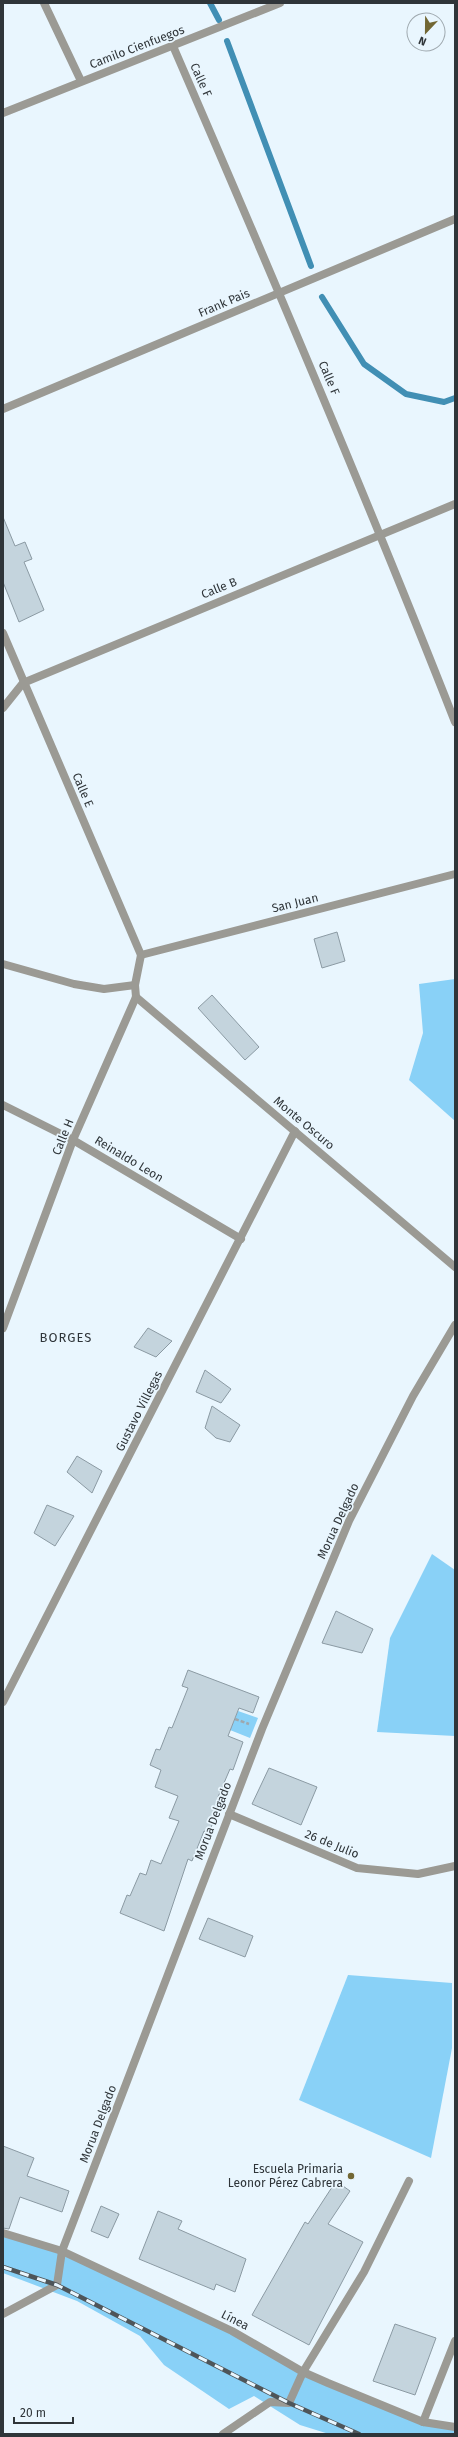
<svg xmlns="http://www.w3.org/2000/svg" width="458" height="2437" viewBox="0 0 458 2437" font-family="'Fira Sans',sans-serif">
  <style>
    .green { fill: #89d1f7 }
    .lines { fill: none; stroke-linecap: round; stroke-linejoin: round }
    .stream { stroke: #418fb4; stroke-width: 6 }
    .building { fill: #c4d4dd; stroke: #8b9aa3 }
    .path { stroke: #9ea8ae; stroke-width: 2.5; stroke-dasharray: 4 2; stroke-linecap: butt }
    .service { stroke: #9b9a94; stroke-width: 8 }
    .minor { stroke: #9b9a94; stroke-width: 8 }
    .tertiary { stroke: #9b9a94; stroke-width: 8 }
    .rail-casing { stroke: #4e5559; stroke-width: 4.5 }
    .rail { stroke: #e9f6fe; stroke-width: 3; stroke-dasharray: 9; stroke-linecap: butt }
    .poi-dot { fill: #726734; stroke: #e9f6fe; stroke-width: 1.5 }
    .labels { text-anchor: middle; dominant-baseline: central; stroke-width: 3.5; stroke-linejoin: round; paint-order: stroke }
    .street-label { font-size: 12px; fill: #2f3539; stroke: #e9f6fe }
    .poi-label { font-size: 12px; fill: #2f3539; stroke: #e9f6fe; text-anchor: end }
    .neighbourhood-label { font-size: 13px; letter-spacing: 1px; fill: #2f3539; stroke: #e9f6fe }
  </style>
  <rect width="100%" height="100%" fill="#e9f6fe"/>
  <g class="green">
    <path d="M455,979V1121L409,1080L423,1033L419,984Z"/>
    <path d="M432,1554L455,1570V1736L377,1732L390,1638Z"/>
    <path d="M238,1711L258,1718L250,1738L230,1730Z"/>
    <path d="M348,1975L452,1983V2048L431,2158L299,2100Z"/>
    <path d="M3,2233L62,2251L232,2331L303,2372L423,2422L455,2427V2434H329L300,2425L254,2396L229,2409L164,2365L140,2336L77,2301L3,2273Z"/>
  </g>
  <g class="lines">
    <g class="stream">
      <path d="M210,3L219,20"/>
      <path d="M227,41L311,266"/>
      <path d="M322,297L364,364L406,394L444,402L455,398"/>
    </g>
  </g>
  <g class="building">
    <path d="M3,517L15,546L25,542L32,559L24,562L44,610L19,622L3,582Z"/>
    <path d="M337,932L345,961L322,968L314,939Z"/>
    <path d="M212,995L259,1047L245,1060L198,1008Z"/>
    <path d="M148,1328L172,1341L156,1357L134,1347Z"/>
    <path d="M205,1370L231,1389L221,1403L196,1392Z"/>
    <path d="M212,1406L240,1425L230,1442L216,1438L205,1428Z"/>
    <path d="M77,1456L102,1471L92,1493L67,1472Z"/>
    <path d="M47,1505L74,1516L55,1546L34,1533Z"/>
    <path d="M336,1611L373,1629L362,1653L322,1643Z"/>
    <path d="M188,1670L259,1697L253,1713L239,1708L228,1736L243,1742L233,1770L230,1769L218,1797L222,1798L209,1833L204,1831L192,1861L188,1859L164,1931L120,1913L127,1895L130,1896L140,1873L146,1875L151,1860L161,1864L179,1821L169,1818L178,1796L155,1787L161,1770L150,1765L156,1749L160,1750L169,1727L172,1728L188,1688L182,1686Z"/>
    <path d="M269,1768L317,1787L301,1825L252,1804Z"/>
    <path d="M208,1918L253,1936L245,1957L199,1939Z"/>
    <path d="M3,2146L34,2158L27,2176L69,2191L62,2212L20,2197L9,2229L3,2228Z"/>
    <path d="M336,2181L350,2191L328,2224L363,2242L309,2345L252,2315L305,2222L308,2224Z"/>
    <path d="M101,2206L119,2214L108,2238L91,2231Z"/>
    <path d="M158,2211L182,2221L178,2229L246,2259L235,2292L216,2284L214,2290L139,2259Z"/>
    <path d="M395,2324L436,2338L415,2395L373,2381Z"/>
  </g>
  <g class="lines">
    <path class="path" d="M235,1719L249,1724"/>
    <g class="service">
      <path d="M44,3L81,81"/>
      <path d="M303,2372L364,2272L409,2181"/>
    </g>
    <g class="minor">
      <path d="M173,46C270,270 366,495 455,722"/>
      <path d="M3,409L455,219"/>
      <path d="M3,633L141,955"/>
      <path d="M3,708L23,683L455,504"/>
      <path d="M141,955L455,874"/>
      <path d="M3,964L74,984L104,989L135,985"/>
      <path d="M136,997L455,1267"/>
      <path d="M3,1105L73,1140L241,1239"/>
      <path d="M3,1328L73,1140L136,997L135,985L141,955"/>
      <path d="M3,1702L295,1131"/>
      <path d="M229,1814L357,1868L418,1874L455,1866"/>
      <path d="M3,2233L62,2251L232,2331L303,2372L328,2383L423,2422L455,2427"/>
      <path d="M3,2314L57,2285L62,2251L262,1729L349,1521L413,1396L455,1325"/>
      <path d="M423,2422L455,2341"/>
      <path d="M223,2434L270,2402L289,2403L303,2372"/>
    </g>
    <path class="tertiary" d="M3,113L280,3"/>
    <defs>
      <path id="rail" d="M3,2267L57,2285L289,2403L359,2434"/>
    </defs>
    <use href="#rail" class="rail-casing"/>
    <use href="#rail" class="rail"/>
  </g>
  <circle class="poi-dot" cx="351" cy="2176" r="4"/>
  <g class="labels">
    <g class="street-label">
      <text transform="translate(137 47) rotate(-21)">Camilo Cienfuegos</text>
      <text transform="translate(201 80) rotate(66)">Calle F</text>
      <text transform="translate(224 303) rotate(-23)">Frank Pais</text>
      <text transform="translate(329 378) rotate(67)">Calle F</text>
      <text transform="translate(219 588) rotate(-22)">Calle B</text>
      <text transform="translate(83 790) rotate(67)">Calle E</text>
      <text transform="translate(295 903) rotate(-14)">San Juan</text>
      <text transform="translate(304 1123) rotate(40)">Monte Oscuro</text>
      <text transform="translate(63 1137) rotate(-68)">Calle H</text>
      <text transform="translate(129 1159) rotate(31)">Reinaldo Leon</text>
      <text transform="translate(139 1411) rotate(-63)">Gustavo Villegas</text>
      <text transform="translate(338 1521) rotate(-65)">Morua Delgado</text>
      <text transform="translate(213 1821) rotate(-69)">Morua Delgado</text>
      <text transform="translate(332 1844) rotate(22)">26 de Julio</text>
      <text transform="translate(98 2124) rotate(-69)">Morua Delgado</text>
      <text transform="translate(235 2320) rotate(27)">Línea</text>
    </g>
    <g class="poi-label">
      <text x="343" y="2169">Escuela Primaria<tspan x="343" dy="14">Leonor Pérez Cabrera</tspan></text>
    </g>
    <g class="neighbourhood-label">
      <text x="66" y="1337">BORGES</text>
    </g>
  </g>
  <rect width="458" height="2437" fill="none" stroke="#2f3539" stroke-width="8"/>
  <g transform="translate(426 32) rotate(202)"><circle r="19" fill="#e9f6fe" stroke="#9fa9af"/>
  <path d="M0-3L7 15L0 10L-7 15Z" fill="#726734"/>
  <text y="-6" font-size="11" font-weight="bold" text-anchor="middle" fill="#2f3539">N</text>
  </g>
  <path d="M14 2417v6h59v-6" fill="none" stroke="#2f3539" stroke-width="2"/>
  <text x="20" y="2417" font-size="12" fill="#2f3539" stroke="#e9f6fe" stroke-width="3" paint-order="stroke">20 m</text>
</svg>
